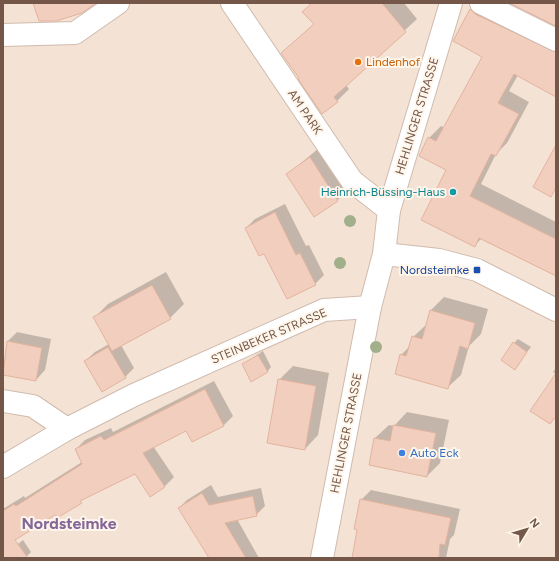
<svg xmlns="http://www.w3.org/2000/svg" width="559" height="561" viewBox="0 0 559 561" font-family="Figtree,sans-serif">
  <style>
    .residential { fill: #f4e3d4 }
    .shadow { fill: #0003 }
    .building { fill: #f1cebd; stroke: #e4b39e }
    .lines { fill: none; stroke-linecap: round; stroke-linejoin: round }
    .minor-casing { stroke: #d0bbae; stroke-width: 24 }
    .minor { stroke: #fff; stroke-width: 22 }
    .tree { fill: #a1b08b }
    .food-dot { fill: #e8710a; stroke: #fff6eb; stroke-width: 1.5 }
    .culture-dot { fill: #0f9aa8; stroke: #fff6eb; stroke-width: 1.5 }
    .transit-dot { fill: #1a4fb4; stroke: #fff6eb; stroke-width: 1.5 }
    .shop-dot { fill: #3f7fe0; stroke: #fff6eb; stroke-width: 1.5 }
    .labels { text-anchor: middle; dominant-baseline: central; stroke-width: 4; stroke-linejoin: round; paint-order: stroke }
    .food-label { font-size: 12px; fill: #c56008; stroke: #fff6eb; text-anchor: start }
    .street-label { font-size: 12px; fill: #75574a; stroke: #fff6eb }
    .culture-label { font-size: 12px; fill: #0d838f; stroke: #fff6eb; text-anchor: end }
    .transit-label { font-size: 12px; fill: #164399; stroke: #fff6eb; text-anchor: end }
    .shop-label { font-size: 12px; fill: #366cbe; stroke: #fff6eb; text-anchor: start }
    .district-label { font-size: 16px; font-weight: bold; fill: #846698; stroke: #fff6eb }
  </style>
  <rect width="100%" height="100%" fill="#fcf2e5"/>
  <rect class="residential" x="3" y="3" width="553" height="555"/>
  <g class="shadow">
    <path d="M313,3H404L417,19L346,85L349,89L337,101L301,78L282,53L314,24Z"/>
    <path d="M478,3L556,37V95L518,75L509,91L529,102L507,143L496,154L481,184L556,222V276L481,239L474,246L447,169L429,138L441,126L445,128L483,56L454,41L471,10Z"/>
    <path d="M319,148L346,191L337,201L288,174Z"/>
    <path d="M285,204L306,246L309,245L324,275L315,284L265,253L246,228L255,219Z"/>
    <path d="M166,272L184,304L170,318L121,345L134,368L125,377L85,361L95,352L109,344L95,317L108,304Z"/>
    <path d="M444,297L488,309L481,334L469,346L461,375L447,388L401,355L410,346L413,337L427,324L431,310Z"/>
    <path d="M17,332L51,339L45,370L36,380L3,374L7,342Z"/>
    <path d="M518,339L531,347L515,368L514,343Z"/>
    <path d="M263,351L271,367L267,372L243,364Z"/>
    <path d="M293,366L329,373L318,435L305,449L279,380Z"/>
    <path d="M556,368V374L553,372Z"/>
    <path d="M214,381L233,416L224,425L193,441L187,430L153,446L174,477L165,486L150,495L135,472L86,497L57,517L55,514L3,544V509L24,496L25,498L82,462L76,449L85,440L111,428L113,432Z"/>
    <path d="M407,412L449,420L440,463L427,476L375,438L389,425L394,426Z"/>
    <path d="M211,485L218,497L261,488L265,506L256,515L237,519L259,558H210L179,508L187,500Z"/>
    <path d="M371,490L460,509L454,535L450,539L446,558H353L358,529L361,500Z"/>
    <path d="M23,540L31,552L27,556L4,558L8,552Z"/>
  </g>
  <g class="building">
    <path d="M33,3H96L82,13L56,21H39Z"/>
    <path d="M312,3H382L406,32L334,97L338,102L322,114L298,79L299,78L281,53L314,24L302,12Z"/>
    <path d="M509,3H556V26Z"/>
    <path d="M470,9L475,14L556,52V97L514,74L498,103L519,114L496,156L491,154L470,196L556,239V276L479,238L475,247L421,220L446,170L419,156L428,137L436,141L482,57L453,41Z"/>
    <path d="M556,145V187L551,197L533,187Z"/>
    <path d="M310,157L338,201L314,217L286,174Z"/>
    <path d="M275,212L296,255L300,253L316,285L287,299L264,254L259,256L245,228Z"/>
    <path d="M152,285L171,319L112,351L93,317Z"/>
    <path d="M430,310L475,323L468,349L460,346L448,389L395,374L400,354L406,356L412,336L422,339Z"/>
    <path d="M7,341L42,348L36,381L3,375Z"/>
    <path d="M513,342L527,352L515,370L501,360Z"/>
    <path d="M108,347L126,378L102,392L84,361Z"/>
    <path d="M258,355L268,372L251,382L242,364Z"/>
    <path d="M556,373V416L550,424L530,411Z"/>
    <path d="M278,379L316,386L305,450L267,443Z"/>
    <path d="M205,389L224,426L192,442L186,431L143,453L165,487L150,497L135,474L80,501L82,503L57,518L55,515L15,540L28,558H3V511L14,504L16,506L82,464L75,449L101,436L104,440Z"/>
    <path d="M393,425L436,433L427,477L369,465L374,438L390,441Z"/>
    <path d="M202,493L209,505L253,496L257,516L225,523L246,558H209L178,508Z"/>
    <path d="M360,499L451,518L445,545L440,544L439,558H352L357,530L354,529Z"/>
  </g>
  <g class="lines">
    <defs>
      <g id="minor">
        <path d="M232,3L352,181L389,210"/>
        <path d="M481,3L556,40"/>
        <path d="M3,35L75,33L118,3"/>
        <path d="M384,254L389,210L451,3"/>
        <path d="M3,401L33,406L67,429"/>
        <path d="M3,467L67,429L134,395L324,310L370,307"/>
        <path d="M322,558L370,307L384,254L439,260L477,270L556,310"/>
      </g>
    </defs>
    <use href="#minor" class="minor-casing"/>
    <use href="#minor" class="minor"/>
  </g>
  <g class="tree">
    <circle cx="350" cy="221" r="6"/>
    <circle cx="340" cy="263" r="6"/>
    <circle cx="376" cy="347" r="6"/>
  </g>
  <circle class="food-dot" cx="358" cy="62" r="4"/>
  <circle class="culture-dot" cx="453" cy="192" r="4"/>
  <rect class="transit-dot" x="473" y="266" width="8" height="8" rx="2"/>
  <circle class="shop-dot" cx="402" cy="453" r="4"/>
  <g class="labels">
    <g class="food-label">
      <text x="366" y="62">Lindenhof</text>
    </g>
    <g class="street-label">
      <text transform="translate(305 112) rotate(56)">AM PARK</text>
      <text transform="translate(417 116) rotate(-73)">HEHLINGER STRASSE</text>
      <text transform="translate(269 336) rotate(-23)">STEINBEKER STRASSE</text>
      <text transform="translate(346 433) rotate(-79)">HEHLINGER STRASSE</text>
    </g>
    <g class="culture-label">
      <text x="445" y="192">Heinrich-Büssing-Haus</text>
    </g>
    <g class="transit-label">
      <text x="469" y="270">Nordsteimke</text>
    </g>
    <g class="shop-label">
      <text x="410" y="453">Auto Eck</text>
    </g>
    <g class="district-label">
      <text x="69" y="523">Nordsteimke</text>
    </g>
  </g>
  <rect width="559" height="561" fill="none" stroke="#75574a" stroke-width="8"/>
  <g transform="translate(527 529) rotate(52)" stroke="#fff6eb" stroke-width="3" paint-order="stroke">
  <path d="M0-3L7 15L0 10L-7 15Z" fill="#75574a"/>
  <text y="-6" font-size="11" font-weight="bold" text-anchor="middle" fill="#75574a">N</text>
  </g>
</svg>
